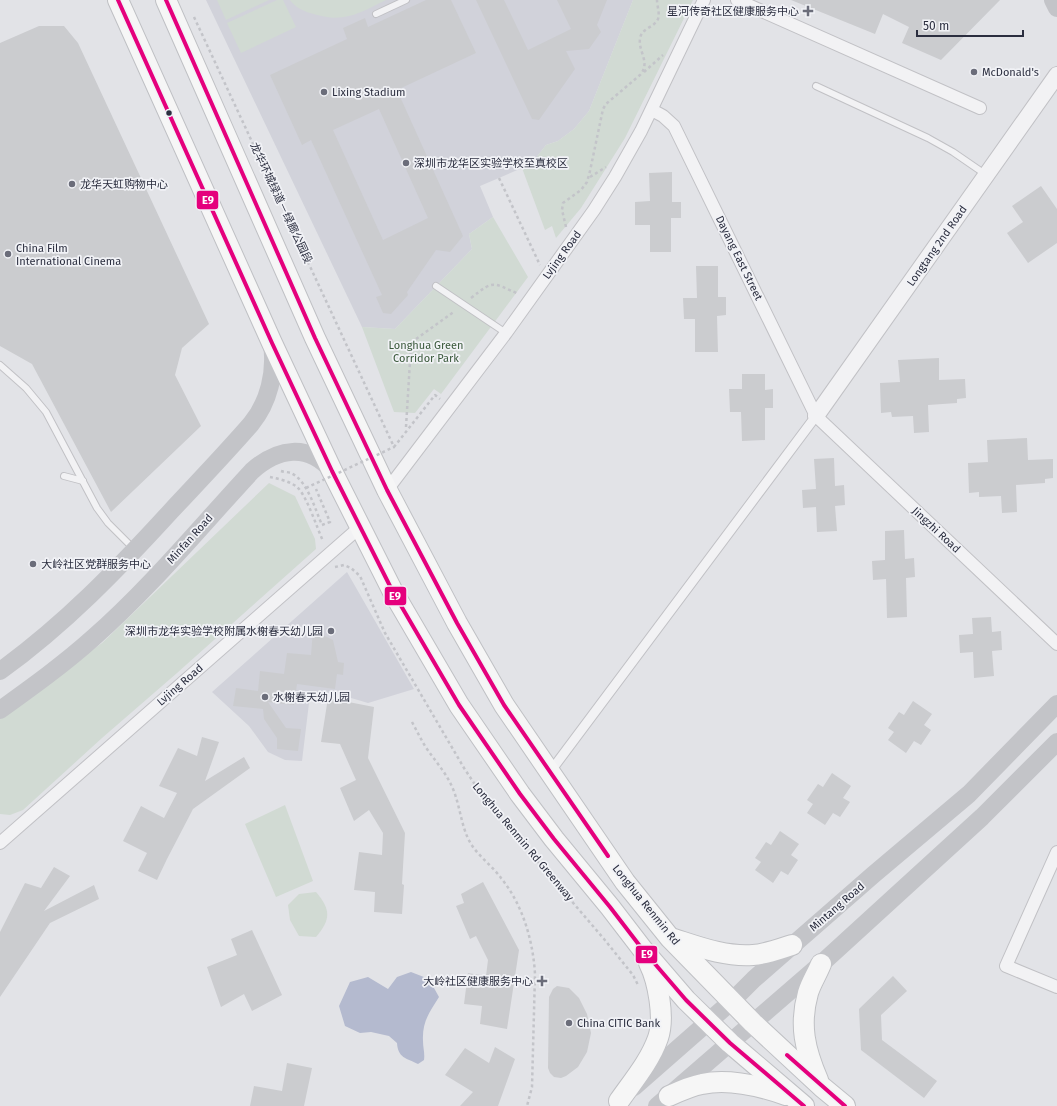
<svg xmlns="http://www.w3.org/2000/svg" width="1057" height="1106" viewBox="0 0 1057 1106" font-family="'Fira Sans','Noto Sans SC',sans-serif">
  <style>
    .built { fill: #d1d2da }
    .green { fill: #d1dad3 }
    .water { fill: #b4bacf }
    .building { fill: #cbcccf; fill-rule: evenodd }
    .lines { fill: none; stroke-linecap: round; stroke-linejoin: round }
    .service-casing { stroke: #c1c1c5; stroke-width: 8 }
    .pedestrian-casing { stroke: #c1c1c5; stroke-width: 11 }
    .minor-casing { stroke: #c1c1c5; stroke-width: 14 }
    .tertiary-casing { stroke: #c1c1c5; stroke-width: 18 }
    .primary-casing { stroke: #bfc0c4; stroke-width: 22 }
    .path { stroke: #c3c4c9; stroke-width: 2.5; stroke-dasharray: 3 3; stroke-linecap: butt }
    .service { stroke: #f2f2f4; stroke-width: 6 }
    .pedestrian { stroke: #f2f2f4; stroke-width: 9 }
    .minor { stroke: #f2f2f4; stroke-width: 12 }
    .tertiary { stroke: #f2f2f4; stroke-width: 16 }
    .secondary { stroke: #c3c4c8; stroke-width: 18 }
    .primary { stroke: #f6f6f6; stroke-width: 20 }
    .path-bridge { stroke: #c3c4c9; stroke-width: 2.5; stroke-dasharray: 3 3; stroke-linecap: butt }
    .bus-1-casing { stroke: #f1f2f6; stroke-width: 7 }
    .bus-1 { stroke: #e5007d; stroke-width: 4 }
    .poi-dot { fill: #6b6d7a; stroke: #f1f2f6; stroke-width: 1.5 }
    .bus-dot { fill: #2b2e3f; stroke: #f1f2f6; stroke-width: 1.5 }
    .labels { text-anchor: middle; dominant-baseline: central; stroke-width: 3.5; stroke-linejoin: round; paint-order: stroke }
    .poi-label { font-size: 11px; fill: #2b2e3f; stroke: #f1f2f6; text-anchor: start }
    .street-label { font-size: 11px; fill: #2b2e3f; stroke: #f1f2f6 }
    .park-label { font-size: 11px; fill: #3a593b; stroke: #f1f2f6 }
    .line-badge { stroke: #f1f2f6; stroke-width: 1.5 }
    .badge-label { font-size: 11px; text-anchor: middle; font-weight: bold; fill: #fff }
  </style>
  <rect width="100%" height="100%" fill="#e2e3e7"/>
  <g class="built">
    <path d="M206,0H633L589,111L574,129L558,141L546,145L535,159L522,168L480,186L493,217L469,234L472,249L395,329L362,327Z"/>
    <path d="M347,572L414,689L368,703L341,695L317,692L309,703L302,761L285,760L268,752L249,726L212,692Z"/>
  </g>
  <g class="green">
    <path d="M217,0H269L226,20Z"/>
    <path d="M277,0H283L296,27L241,53L227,23Z"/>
    <path d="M290,0H386C357,14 344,24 310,13C303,11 295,7 290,0Z"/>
    <path d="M633,0H693L625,138L581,208L556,238L552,226L545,230L522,168L535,159L546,145L558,141L574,129L589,111Z"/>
    <path d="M493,217L528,277L441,394L434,389L415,413L394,412L362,327L395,329L472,249L469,234Z"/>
    <path d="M269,483L295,496L315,539L316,549L177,673L102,738L23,810L10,815L0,814V717L102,643Z"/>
    <path d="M285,805L313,881L276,897L245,824Z"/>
    <path d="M316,892C331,910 331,919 316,937L299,936L290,920L288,905L299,894Z"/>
  </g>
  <path class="water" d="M411,972L429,979L439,997C429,1013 422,1022 423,1041C423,1048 425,1053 424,1060L418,1064C406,1058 398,1058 397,1043L389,1036L371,1032L360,1033L345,1026L339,1006L350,982L368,977L388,989L397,977Z"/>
  <g class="building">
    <path d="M426,0H451L476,53L397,90L463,236L450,252L436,250L407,292L408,295L391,314L383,313L376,297L382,295L311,140L302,145L270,75L347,39L343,28L365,18L368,27ZM379,109L428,218L383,240L333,130Z"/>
    <path d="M476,0H504L528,50L571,29L557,0H607L597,25L601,32L589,49L566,51L575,69L539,120L532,119Z"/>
    <path d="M791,0H1000L941,60L902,43L909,27L883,14L875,34Z"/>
    <path d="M39,26H64L78,43L209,324L182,348L175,375L201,426L111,512L32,364L0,346V43Z"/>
    <path d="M672,172V202H681V218H671V252H650V225H635V202L650,201L649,173Z"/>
    <path d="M1041,186L1057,209V243L1028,263L1007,233L1023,222L1012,206Z"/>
    <path d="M696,266H718V297H726V315L717,316L718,352H695V319H684L683,298H697Z"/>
    <path d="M939,358V380L965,379L966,398L957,399V403L928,405L929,432L914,433L913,416L892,417L891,412L881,413L880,383L900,382L898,360Z"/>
    <path d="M742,374H765V390L773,389V408H765V440L742,441L741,412H730L729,389H742Z"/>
    <path d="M1027,438L1028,460L1053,459V478L1045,479V483L1016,485L1017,512L1002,513L1001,496L979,497V492L969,493L968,463L988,462L987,440Z"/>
    <path d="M834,458L835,486L844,485L845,505L835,506L837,531L817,532L816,507L803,508L802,490L816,489L814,459Z"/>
    <path d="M904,530L905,559L914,558L915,577L906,578L907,617L887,618L886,579L873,580L872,561L885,560V531Z"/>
    <path d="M991,617L992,632L1001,631L1002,650L992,651L994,676L974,678L973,652L960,653L959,635L973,634L972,618Z"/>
    <path d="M313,630L333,640L338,662L344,663L343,675L337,674L335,689L297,684L294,705L268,702L286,728L301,729L298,751L277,749V738L264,719L263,709L233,706L236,688L258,691L260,671L284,674L287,653L311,655Z"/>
    <path d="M328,698L374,707L368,758L405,833L402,884L404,885L402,914L374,912L375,892L354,890L359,852L382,855L383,833L369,810L354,821L340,788L356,780L340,744L321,742Z"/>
    <path d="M913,701L932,714L924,725L931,730L921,745L914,741L906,753L888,740L894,732L888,728L899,712L904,715Z"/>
    <path d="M202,737L219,742L205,781L244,757L250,768L193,809L167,859L157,880L138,871L147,853L123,841L141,806L164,818L177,793L159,786L178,748L197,756Z"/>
    <path d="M832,773L851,786L843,798L850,802L840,817L833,813L825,825L807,813L813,804L807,800L818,784L823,787Z"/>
    <path d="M780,831L799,844L791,855L798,860L788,875L781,871L773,883L755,870L761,862L755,858L766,842L771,845Z"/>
    <path d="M54,867L70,876L44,911L94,885L99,899L50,923L0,997V932L25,883L41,888Z"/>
    <path d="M483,882L519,950L507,1029L480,1024L482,1006L464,1004L468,973L486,976L488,960L476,936L470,939L456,906L464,903L461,894Z"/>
    <path d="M252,930L282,995L252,1011L244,994L221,1007L207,967L237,955L231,939Z"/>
    <path d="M893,976L907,991L881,1015L882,1040L937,1081L924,1098L861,1050L859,1009Z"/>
    <path d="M557,986L569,988L579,998L587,1014L591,1033L587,1052L578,1067L566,1076L561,1078L554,1077L550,1073L548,1068L549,997L553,989Z"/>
    <path d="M495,1047L515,1059L498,1106H460L473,1092L445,1075L465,1048L489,1063Z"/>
    <path d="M287,1063L312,1068L304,1106H250L254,1086L282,1091Z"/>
  </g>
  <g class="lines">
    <defs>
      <g id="service">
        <path d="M376,14L406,0"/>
        <path d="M816,86L928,138L953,152L985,174"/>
        <path d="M436,286L506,333"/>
        <path d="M0,365L26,388L46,412L97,508L108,523L134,549"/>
        <path d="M64,476L83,481"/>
      </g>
      <path id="pedestrian" d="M550,772L816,416"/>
      <g id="minor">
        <path d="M737,0L980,108"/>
        <path d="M652,110L663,116L674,126L816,416L1057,644"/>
        <path d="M387,490L506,333L594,210L615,177L641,131L704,0"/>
        <path d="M0,843L360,527"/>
        <path d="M1057,852L1006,966L1057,987"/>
      </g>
      <path id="tertiary" d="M816,416L1057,75"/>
      <g id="primary">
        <path d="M118,0L272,343L332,471L393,592L459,705L520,794L554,839L610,907L643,950L686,1000L730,1043L804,1106"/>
        <path d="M166,0L315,338L387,490L457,623L504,705L625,882L670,938L753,1023L822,1087L845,1106"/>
        <path d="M674,939C699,947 725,957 753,955C766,954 779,949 792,945"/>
        <path d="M818,1080C805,1050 799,1025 808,993C811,983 817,974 821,964"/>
        <path d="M669,1096C680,1091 691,1086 702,1084C729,1078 760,1086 786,1095"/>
        <path d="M619,1101C633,1081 650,1061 658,1038C665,1018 658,981 649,963"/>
      </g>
    </defs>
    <use href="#service" class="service-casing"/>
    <use href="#pedestrian" class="pedestrian-casing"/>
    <use href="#minor" class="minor-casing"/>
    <use href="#tertiary" class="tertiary-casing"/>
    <use href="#primary" class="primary-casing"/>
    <g class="path">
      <path d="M194,17L394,447L435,395L440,399"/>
      <path d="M644,72L663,55"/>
      <path d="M590,177L606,167"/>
      <path d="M499,178L540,265"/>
      <path d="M566,227L562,210L563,203L581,190L587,182L590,171L603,109L606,104L640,75C651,63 638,51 640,39C641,28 654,28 658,19C660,13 657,6 657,0"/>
      <path d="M471,298C495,279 492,283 519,294"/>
      <path d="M406,427L411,345L416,339L455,311"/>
      <path d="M281,471C284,472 288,472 291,473C307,480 315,509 322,525L330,522L316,489"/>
      <path d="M270,477C279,479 289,481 297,487C306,494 317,528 323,541"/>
      <path d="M335,567L344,565L351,568L360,576L385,633L464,768L486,801L604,939L633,975L638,985"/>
      <path d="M412,722C417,731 421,740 427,749C436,762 447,774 453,789C461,808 461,830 473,847C481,858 493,867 501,878C523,905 533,941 535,974L532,1087L527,1106"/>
    </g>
    <use href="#service" class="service"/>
    <use href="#pedestrian" class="pedestrian"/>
    <use href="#minor" class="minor"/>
    <use href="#tertiary" class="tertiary"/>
    <g class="secondary">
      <path d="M1053,0L1057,8"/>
      <path d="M0,671C64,625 118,569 171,511C198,482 225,454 251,424C269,402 276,372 272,344"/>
      <path d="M0,710C32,687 64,664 93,638C151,587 200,527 252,471C278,448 308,443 332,471"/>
      <path d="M634,1087L732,1001L754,979L873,875L969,794L1057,704"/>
      <path d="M657,1106L821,964L982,817L1057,742"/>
    </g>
    <use href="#primary" class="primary"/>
    <path class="path-bridge" d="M306,488L394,447"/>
    <defs>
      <g id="bus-1">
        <path d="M118,0L272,343L332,471L393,592L459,705L520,794L554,839L610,907L643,950L686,1000L730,1043L804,1106"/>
        <path d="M166,0L315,338L387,490L457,623L504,705L608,856"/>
        <path d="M787,1055L845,1106"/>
      </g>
    </defs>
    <use href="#bus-1" class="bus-1-casing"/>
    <use href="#bus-1" class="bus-1"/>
  </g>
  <g class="poi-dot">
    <path d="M806 5h4v4h4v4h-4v4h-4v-4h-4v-4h4z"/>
    <circle cx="974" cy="72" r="4"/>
    <circle cx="324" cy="92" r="4"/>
    <circle cx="406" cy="163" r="4"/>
    <circle cx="72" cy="184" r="4"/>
    <circle cx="8" cy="254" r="4"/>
    <circle cx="33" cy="564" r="4"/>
    <circle cx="331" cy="631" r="4"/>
    <circle cx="265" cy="697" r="4"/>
    <path d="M540 975h4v4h4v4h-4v4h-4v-4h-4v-4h4z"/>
    <circle cx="569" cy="1023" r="4"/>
  </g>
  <circle class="bus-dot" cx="169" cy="113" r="3.5"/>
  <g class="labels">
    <g class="poi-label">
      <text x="799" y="11" text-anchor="end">星河传奇社区健康服务中心</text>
      <text x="982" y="72">McDonald's</text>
      <text x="332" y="92">Lixing Stadium</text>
      <text x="414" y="163">深圳市龙华区实验学校至真校区</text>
      <text x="80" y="184">龙华天虹购物中心</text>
      <text x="16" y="248">China Film<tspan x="16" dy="13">International Cinema</tspan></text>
      <text x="41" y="564">大岭社区党群服务中心</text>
      <text x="323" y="631" text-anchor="end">深圳市龙华实验学校附属水榭春天幼儿园</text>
      <text x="273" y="697">水榭春天幼儿园</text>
      <text x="533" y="981" text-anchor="end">大岭社区健康服务中心</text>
      <text x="577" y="1023">China CITIC Bank</text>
    </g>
    <g class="street-label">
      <text transform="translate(281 203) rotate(65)">龙华环城绿道－绿廊公园段</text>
      <text transform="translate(937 246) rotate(-55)">Longtang 2nd Road</text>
      <text transform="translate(562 255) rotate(-54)">Lvjing Road</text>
      <text transform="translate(739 258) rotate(64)">Dayang East Street</text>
      <text transform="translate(936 530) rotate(43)">Jingzhi Road</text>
      <text transform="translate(190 539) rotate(-48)">Minfan Road</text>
      <text transform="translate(180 685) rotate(-41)">Lvjing Road</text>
      <text transform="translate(523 842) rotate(50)">Longhua Renmin Rd Greenway</text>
      <text transform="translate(646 905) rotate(51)">Longhua Renmin Rd</text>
      <text transform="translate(837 907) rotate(-41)">Mintang Road</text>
    </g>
    <g class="park-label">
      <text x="426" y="345">Longhua Green<tspan x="426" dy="13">Corridor Park</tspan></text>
    </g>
  </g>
  <g class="line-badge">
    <rect x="196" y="190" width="23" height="20" rx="4" fill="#e5007d"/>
    <rect x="384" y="586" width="23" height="20" rx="4" fill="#e5007d"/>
    <rect x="635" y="945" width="23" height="19" rx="4" fill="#e5007d"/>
  </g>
  <g class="badge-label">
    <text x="208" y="204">E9</text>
    <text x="395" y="600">E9</text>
    <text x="647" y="958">E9</text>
  </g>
  <path d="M917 30v6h106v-6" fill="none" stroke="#2b2e3f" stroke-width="2"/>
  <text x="923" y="30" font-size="12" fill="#2b2e3f" stroke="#f1f2f6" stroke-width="3" paint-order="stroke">50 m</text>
</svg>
